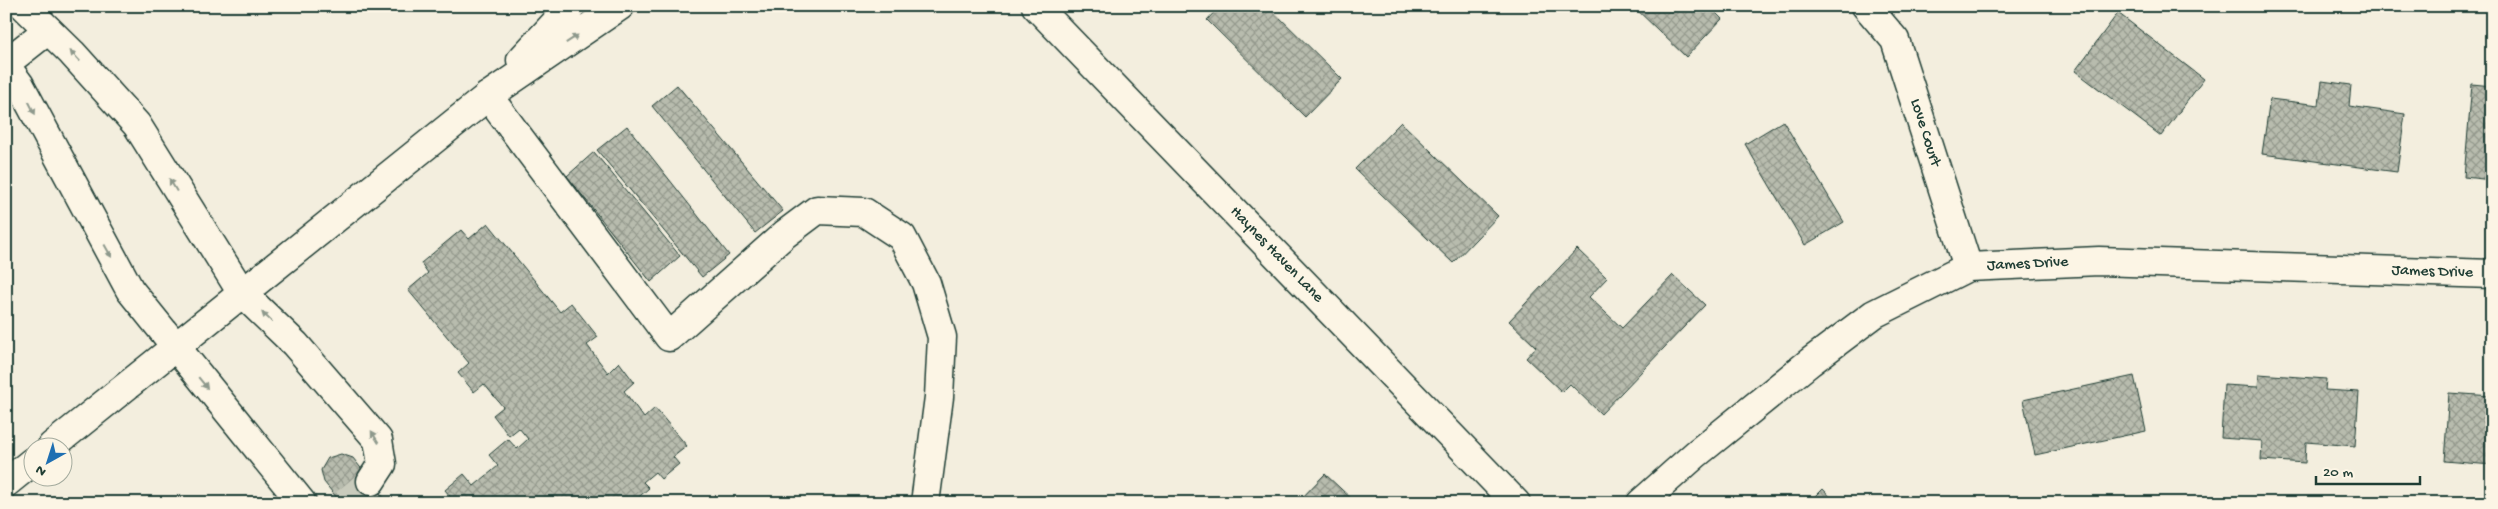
<svg xmlns="http://www.w3.org/2000/svg" width="2498" height="509" viewBox="0 0 2498 509" font-family="'Gochi Hand',sans-serif">
  <style>
    .building { fill: url(#building-cross-hatch); stroke: #1f3d34 }
    .lines { fill: none; stroke-linecap: round; stroke-linejoin: round }
    .minor-tunnel { stroke: #c9cbbc; stroke-width: 28; stroke-dasharray: 28 14; stroke-linecap: butt }
    .minor-casing { stroke: #1f3d34; stroke-width: 31 }
    .minor { stroke: #fcf5e5; stroke-width: 28 }
    .oneway { fill: #8e998c }
    .labels { text-anchor: middle; dominant-baseline: central; stroke-width: 4; stroke-linejoin: round; paint-order: stroke }
    .street-label { font-size: 16px; fill: #1f3d34; stroke: #fcf5e5 }
  </style>
  <defs>
    <pattern id="building-cross-hatch" width="8" height="8" patternUnits="userSpaceOnUse" patternTransform="scale(1.25)"><rect width="8" height="8" fill="#b8bcae"/><path d="M0 0l8 8M0 8l8-8" fill="none" stroke="#959a8e"/></pattern>
  </defs>
  <rect width="100%" height="100%" fill="#f3eede"/>
  <filter id="ink" filterUnits="userSpaceOnUse"><feTurbulence type="fractalNoise" baseFrequency=".02" numOctaves="2"/><feDisplacementMap in="SourceGraphic" scale="10" xChannelSelector="R" yChannelSelector="G"/><feConvolveMatrix kernelMatrix="1 2 1 2 8 2 1 2 1" color-interpolation-filters="sRGB"/></filter>
  <g filter="url(#ink)">
    <g class="building">
      <path d="M1220,6H1268L1342,79L1305,117L1207,20Z"/>
      <path d="M1633,6H1709L1722,19L1686,57Z"/>
      <path d="M2118,13L2204,79L2161,136L2075,71Z"/>
      <path d="M2322,81L2351,85L2349,106L2405,114L2397,172L2262,154L2270,99L2319,105Z"/>
      <path d="M2472,84L2492,86V180L2464,177Z"/>
      <path d="M677,85L783,211L755,233L652,106Z"/>
      <path d="M1783,121L1844,222L1805,245L1745,144Z"/>
      <path d="M1401,122L1498,216L1453,263L1355,169Z"/>
      <path d="M627,126L729,255L702,277L597,150Z"/>
      <path d="M594,152L680,256L651,282L567,176Z"/>
      <path d="M488,223L560,312L571,303L598,337L587,345L608,373L619,362L634,382L624,391L644,418L655,408L687,446L673,457L679,464L661,479L655,472L643,482L649,488L632,503H452L454,501L445,490L464,474L474,486L498,466L489,455L508,439L517,449L528,439L519,428L509,436L493,415L503,407L484,384L474,392L458,373L469,363L408,290L428,273L421,263L461,230L469,239Z"/>
      <path d="M1577,249L1607,278L1589,297L1622,328L1673,275L1705,305L1601,414L1570,384L1562,392L1526,358L1536,347L1509,321Z"/>
      <path d="M2259,374L2326,379L2325,390L2359,392L2355,446L2306,442L2305,463L2261,460L2262,441L2221,438L2224,385L2258,387Z"/>
      <path d="M2134,376L2146,431L2035,455L2023,400Z"/>
      <path d="M2449,393L2492,396V465L2444,461Z"/>
      <path d="M341,454L353,458L388,503H341L324,482L321,470L328,458Z"/>
      <path d="M1325,474L1356,503H1297Z"/>
      <path d="M1823,489L1836,503H1809Z"/>
    </g>
    <g class="lines">
      <path class="minor-tunnel" d="M345,503L371,481"/>
      <defs>
        <g id="minor">
          <path d="M24,6L72,53L137,125L242,293L295,344L378,440L382,464L371,481"/>
          <path id="s1" d="M1036,6L1516,503"/>
          <path id="s2" d="M1866,6L1895,40L1968,267"/>
          <path d="M521,60L571,6"/>
          <path d="M6,63L48,30"/>
          <path d="M6,66L20,85L130,290L302,503"/>
          <path d="M488,96L669,337L785,234L817,210L864,212L902,237L926,283L942,337L939,397L925,503"/>
          <path d="M52,446L488,96L620,6"/>
          <path d="M6,483L32,462"/>
          <path id="s3" d="M1641,503L1696,454L1810,362L1874,314L1968,267L2099,261L2492,274"/>
        </g>
      </defs>
      <use href="#minor" class="minor-casing"/>
      <use href="#minor" class="minor"/>
    </g>
    <defs><path id="oneway-solid" d="M-6-.8H1V-3.2L6.5 0L1 3.2V.8H-6Z" transform="scale(1.25)"/></defs>
    <g class="oneway">
      <use href="#oneway-solid" transform="translate(572 39) rotate(-34)"/>
      <use href="#oneway-solid" transform="translate(75 56) rotate(-133)"/>
      <use href="#oneway-solid" transform="translate(32 108) rotate(63)"/>
      <use href="#oneway-solid" transform="translate(173 185) rotate(-121)"/>
      <use href="#oneway-solid" transform="translate(108 251) rotate(61)"/>
      <use href="#oneway-solid" transform="translate(267 317) rotate(-137)"/>
      <use href="#oneway-solid" transform="translate(203 383) rotate(51)"/>
      <use href="#oneway-solid" transform="translate(375 437) rotate(-122)"/>
    </g>
  </g>
  <g class="labels">
    <g class="street-label">
      <text stroke="none"><textPath href="#s2" startOffset="142">Love Court</textPath></text>
      <text stroke="none"><textPath href="#s1" startOffset="346">Haynes Haven Lane</textPath></text>
      <text stroke="none"><textPath href="#s3" startOffset="465">James Drive</textPath></text>
      <text stroke="none"><textPath href="#s3" startOffset="870">James Drive</textPath></text>
    </g>
  </g>
  <rect width="2498" height="509" fill="none" stroke="#fcf5e5" stroke-width="25"/>
  <rect x="12" y="12" width="2473" height="484" fill="none" stroke="#1f3d34" stroke-width="2" filter="url(#ink)"/>
  <g transform="translate(48 462) rotate(219)"><circle r="24" fill="#fcf5e5" stroke="#a4ab9e"/>
  <path d="M0-4L9 19L0 12L-9 19Z" fill="#1f6fb2"/>
  <text y="-8" font-size="14" font-weight="bold" text-anchor="middle" fill="#1f3d34">N</text>
  </g>
  <path d="M2316 476v8h104v-8" fill="none" stroke="#1f3d34" stroke-width="2.5"/>
  <text x="2323" y="476" font-size="15" fill="#1f3d34" stroke="#fcf5e5" stroke-width="4" paint-order="stroke">20 m</text>
</svg>
